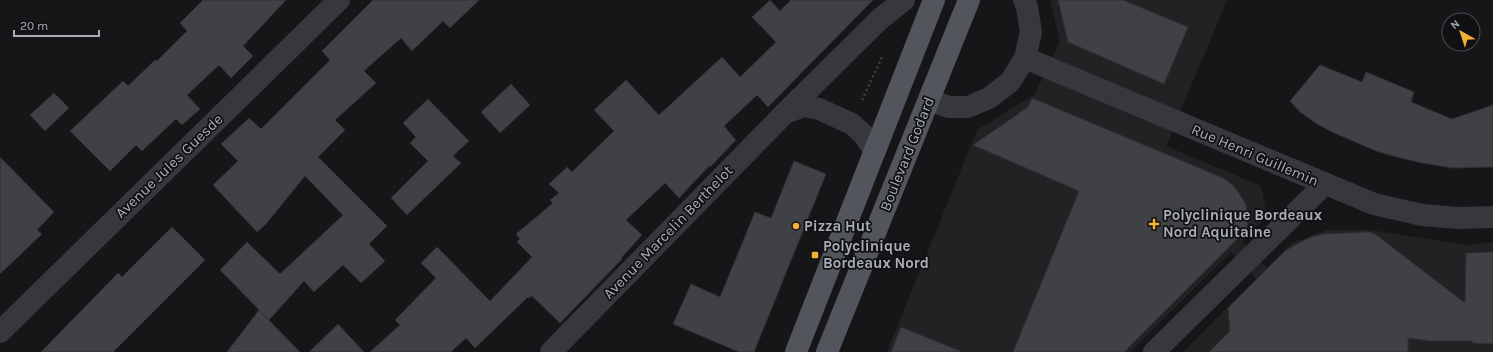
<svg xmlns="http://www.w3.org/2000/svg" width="1493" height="352" viewBox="0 0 1493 352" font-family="Karla,sans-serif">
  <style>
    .built { fill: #222225 }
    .building { fill: #404145; stroke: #303034 }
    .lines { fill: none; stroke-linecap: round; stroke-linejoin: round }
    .path { stroke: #3d3f44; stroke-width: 2.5; stroke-dasharray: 2 3; stroke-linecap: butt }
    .street { stroke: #37383d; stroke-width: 22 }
    .primary { stroke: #53555c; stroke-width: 22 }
    .poi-dot { fill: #f2b134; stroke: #111113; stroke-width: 1.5 }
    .labels { text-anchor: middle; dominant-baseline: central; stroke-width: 3.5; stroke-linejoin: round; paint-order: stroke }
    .street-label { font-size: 15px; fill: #a8adb8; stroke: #111113 }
    .poi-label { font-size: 15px; font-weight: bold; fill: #a8adb8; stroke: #111113; text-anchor: start }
  </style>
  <rect width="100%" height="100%" fill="#161618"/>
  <path class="built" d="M1050,0H1227L1166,146L1261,186L1267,217L1242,241L1267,268L1292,243L1327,230H1371L1466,245L1493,242V352H1183L1256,279L1231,252L1130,352H887L977,130L1035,94L1060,41Z"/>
  <g class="building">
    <path d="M203,0H286L243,46L253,56L231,78L219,65L187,95L200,109L182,125L176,119L142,151L136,145L110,171L70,131L123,81L128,86L155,60L157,61L187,31L180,23Z"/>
    <path d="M373,0H479L450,28L443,21L412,51L401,38L364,71L376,83L335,120L345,130L318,157L387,226L369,244L385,261L361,283L343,265L314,292L304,281L269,320L220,270L247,242L280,274L343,215L305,176L266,224L257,232L213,185L238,161L221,144L249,118L261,129L330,60L322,51Z"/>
    <path d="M770,0L780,11L791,0H873L768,107L757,95L724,126L736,140L710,167L709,166L679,198L665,183L626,220L642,235L621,258L622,259L560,323L532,296L529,298L528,297L475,348L466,338L451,352H370L400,325L395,320L436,278L421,263L437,247L490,301L532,257L517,242L520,239L516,234L553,203L550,200L559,193L549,184L567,167L572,172L614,131L594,110L626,80L659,115L722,57L740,77L776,42L752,17Z"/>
    <path d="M1058,0H1123L1188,27L1164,84L1068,42Z"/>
    <path d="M1320,65L1362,82L1366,72L1414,92L1411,102L1452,119L1493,105V167L1453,168L1422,163L1393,156L1376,151L1332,132L1317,124L1299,111L1290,101Z"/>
    <path d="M511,84L530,105L500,133L481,112Z"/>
    <path d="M54,93L69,108L45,131L30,115Z"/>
    <path d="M1032,98L1223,178L1234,186L1242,198L1246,205L1248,218L1247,229L1124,352H1013L1079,191L973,145L1028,107Z"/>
    <path d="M428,99L469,141L453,156L461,163L407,215L391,198L428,161L410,143L416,137L403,123Z"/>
    <path d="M0,157L54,212L37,230L42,234L0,274Z"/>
    <path d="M794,161L826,174L754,352H739L673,324L691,284L720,297L755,212L771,218Z"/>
    <path d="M172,227L205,260L113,352H41L118,273L122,277Z"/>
    <path d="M1369,232L1375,234L1465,303L1466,253L1493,252V344L1474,343L1471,341H1430L1408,338V352H1209L1230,331L1228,308L1285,251L1295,245L1311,237L1324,234Z"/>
    <path d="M259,310L300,352H227Z"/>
    <path d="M338,324L364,352H309Z"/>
    <path d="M901,327L960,351V352H891Z"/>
  </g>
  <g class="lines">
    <path class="path" d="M862,100L882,57"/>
    <g class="street">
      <path d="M1025,58L1374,204L1422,215L1459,218L1493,217"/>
      <path d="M929,100L949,107H968L989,98L1010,82L1025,58L1031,32L1027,7L1024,0"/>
      <path d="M785,113L804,106L819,109L852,124L864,135L875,151"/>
      <path d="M0,332L339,0"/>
      <path d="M551,352L785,113L881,18L904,0"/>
      <path d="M1154,352L1325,184"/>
    </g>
    <g class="primary">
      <path d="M796,352L934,0"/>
      <path d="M827,352L969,0"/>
    </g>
  </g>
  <g class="poi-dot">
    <path d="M1152 218h4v4h4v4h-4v4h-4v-4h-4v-4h4z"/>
    <circle cx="796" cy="226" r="4"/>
    <rect x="811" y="251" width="8" height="8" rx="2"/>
  </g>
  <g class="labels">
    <g class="street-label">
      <text transform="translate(907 154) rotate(-68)">Boulevard Godard</text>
      <text transform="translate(1255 155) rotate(23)">Rue Henri Guillemin</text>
      <text transform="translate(169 166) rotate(-44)">Avenue Jules Guesde</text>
      <text transform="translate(668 232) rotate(-46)">Avenue Marcelin Berthelot</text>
    </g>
    <g class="poi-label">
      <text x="1163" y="215">Polyclinique Bordeaux<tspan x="1163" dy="17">Nord Aquitaine</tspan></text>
      <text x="804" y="226">Pizza Hut</text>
      <text x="823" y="246">Polyclinique<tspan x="823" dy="17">Bordeaux Nord</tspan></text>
    </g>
  </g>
  <g transform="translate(1461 32) rotate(321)"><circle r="19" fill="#111113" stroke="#4d4f55"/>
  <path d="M0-3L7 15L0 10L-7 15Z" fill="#f2b134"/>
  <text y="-6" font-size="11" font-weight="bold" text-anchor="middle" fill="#a8adb8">N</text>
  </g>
  <path d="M14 30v6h85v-6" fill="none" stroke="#a8adb8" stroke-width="2"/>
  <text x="20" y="30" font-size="12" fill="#a8adb8" stroke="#111113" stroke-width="3" paint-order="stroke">20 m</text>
</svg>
